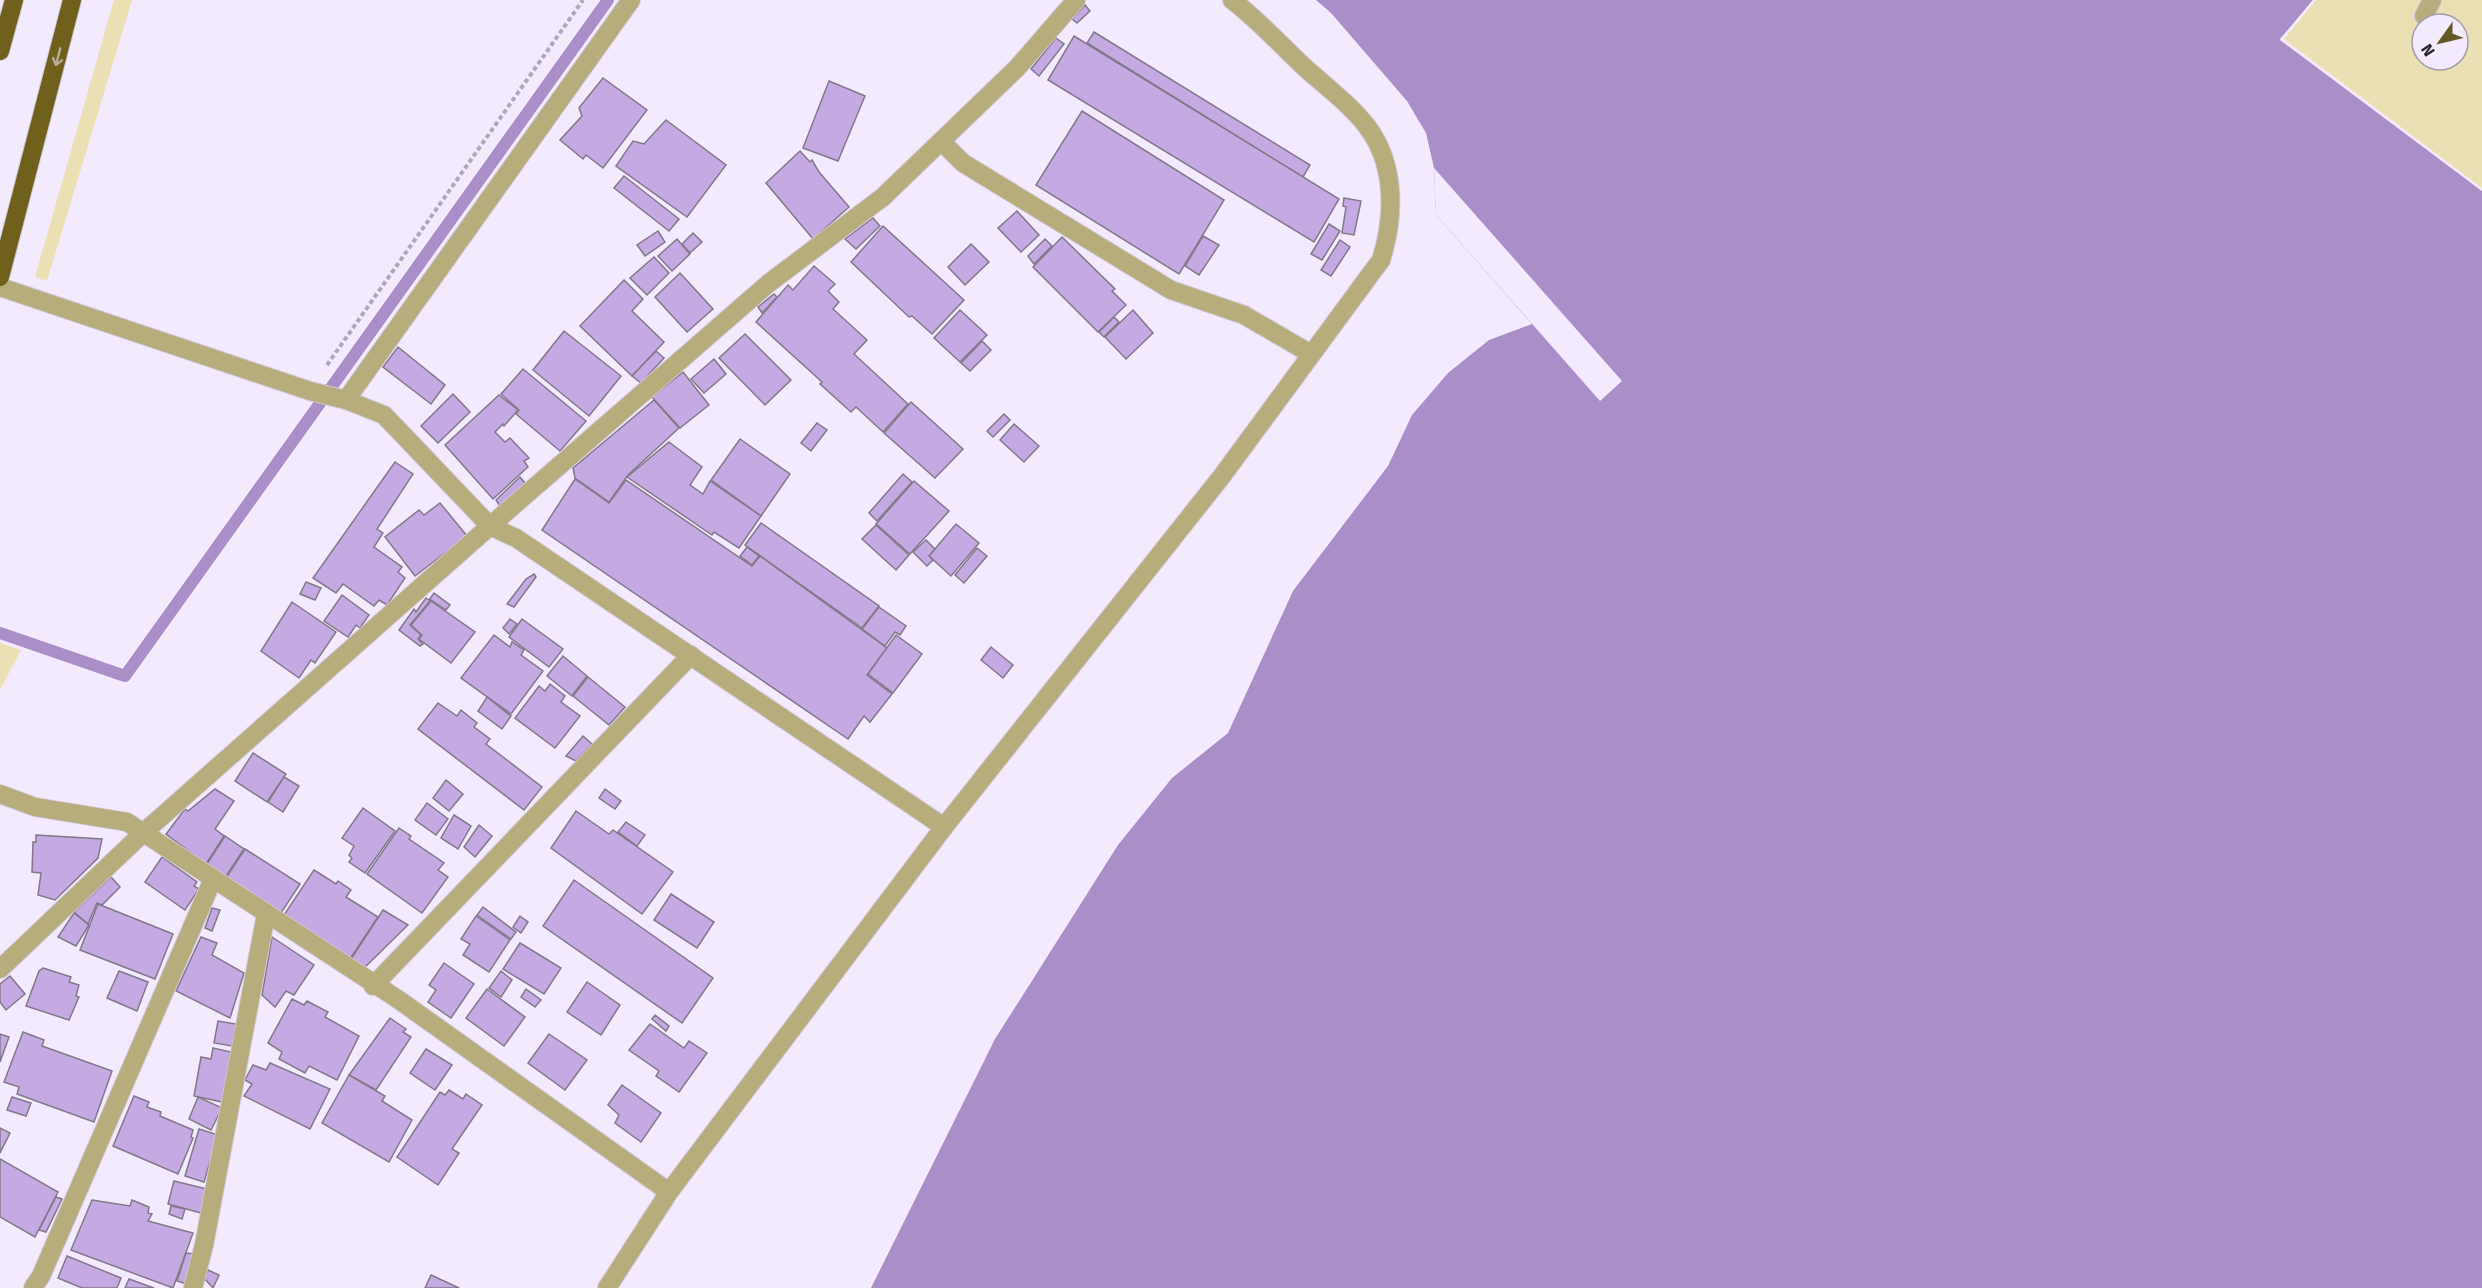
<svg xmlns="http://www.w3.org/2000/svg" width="2482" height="1288" viewBox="0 0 2482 1288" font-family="'Fira Sans',sans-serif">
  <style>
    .green { fill: #eae0b3; fill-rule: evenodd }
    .water { fill: #aa8ec7 }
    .pier { fill: #f3eafe }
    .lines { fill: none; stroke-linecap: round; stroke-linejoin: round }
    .stream { stroke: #aa8ec7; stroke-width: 12 }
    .building { fill: #c5a9e3; stroke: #81798a; stroke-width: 1.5 }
    .minor-casing { stroke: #cfc7d8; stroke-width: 20 }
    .highway-casing { stroke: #cfc7d8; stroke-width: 20 }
    .path { stroke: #afa8b8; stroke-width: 4; stroke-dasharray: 4.5 3; stroke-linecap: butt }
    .minor { stroke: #b7ad7c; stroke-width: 18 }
    .highway { stroke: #6f611c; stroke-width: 18 }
    .oneway { stroke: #b8ac98 }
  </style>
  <rect width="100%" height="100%" fill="#f3eafe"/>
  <g class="green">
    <path d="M114,0H132L47,281L35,277Z"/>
    <path d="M2313,0H2482V191L2280,39ZM2422,24H2458V60H2422Z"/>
    <path d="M0,643L21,650L0,690Z"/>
  </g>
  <path class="water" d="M1316,0H2313L2280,40L2482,191V1288H871L995,1039L1118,845L1172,778L1228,733L1293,591L1388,466L1412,415L1448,373L1489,340L1532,324L1436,215L1434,168L1426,133L1407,101L1331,13Z"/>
  <g class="pier">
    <path d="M2313,0H2316L2284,39L2482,188V191L2280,39Z"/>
    <path d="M1434,168L1622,381L1600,401L1436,215Z"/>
  </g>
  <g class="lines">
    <path class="stream" d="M0,633L125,676L608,0"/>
  </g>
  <g class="building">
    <path d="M1085,5L1090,11L1077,23L1072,19Z"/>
    <path d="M1094,32L1310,165L1303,177L1087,43Z"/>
    <path d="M1074,36L1339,199L1314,242L1048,80Z"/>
    <path d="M1056,38L1064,44L1039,76L1031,69Z"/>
    <path d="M603,78L647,110L603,168L586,155L583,159L560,140L582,116L579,108Z"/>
    <path d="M829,81L865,96L838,161L803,148Z"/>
    <path d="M1082,111L1224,200L1179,274L1036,185Z"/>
    <path d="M666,120L726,165L687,217L616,166L633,141L644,144Z"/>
    <path d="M800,151L810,162L812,160L819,172L849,207L813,239L766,183Z"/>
    <path d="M624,176L679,219L669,231L614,188Z"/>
    <path d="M1344,198L1361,201L1354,235L1342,233L1346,207L1343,206Z"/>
    <path d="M1017,211L1039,235L1021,252L998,228Z"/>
    <path d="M873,218L880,226L856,249L845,239Z"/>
    <path d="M1329,224L1340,231L1322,260L1311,254Z"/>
    <path d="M883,226L964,300L932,334L912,316L909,317L851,262Z"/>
    <path d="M658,231L665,242L645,256L637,245Z"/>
    <path d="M693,233L702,242L690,253L682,244Z"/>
    <path d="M1203,236L1219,245L1199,275L1185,266Z"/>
    <path d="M1062,237L1115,289L1112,291L1126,305L1098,332L1033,267Z"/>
    <path d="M677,239L690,254L672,271L658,256Z"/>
    <path d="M1045,239L1052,246L1034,264L1028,256Z"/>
    <path d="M1340,240L1350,247L1331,276L1321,270Z"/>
    <path d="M971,244L989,262L965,285L948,267Z"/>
    <path d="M654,257L669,273L647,295L630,278Z"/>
    <path d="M814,266L835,284L828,291L839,302L833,309L867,340L854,354L908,404L883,432L856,407L851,412L820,384L822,382L756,322L788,285L793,290Z"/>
    <path d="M680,273L713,309L687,332L655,297Z"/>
    <path d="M624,280L643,299L632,311L664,342L632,376L580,326Z"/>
    <path d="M774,294L777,297L762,313L758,307Z"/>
    <path d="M960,310L987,335L960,362L934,338Z"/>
    <path d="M1133,310L1153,333L1126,359L1105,337Z"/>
    <path d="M1114,317L1119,322L1104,337L1099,332Z"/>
    <path d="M564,331L621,376L589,416L533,370Z"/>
    <path d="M745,334L791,380L765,405L719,358Z"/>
    <path d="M982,341L991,350L970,371L961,363Z"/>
    <path d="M398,347L445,385L431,404L383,367Z"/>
    <path d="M656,351L664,358L641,383L632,376Z"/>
    <path d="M714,359L726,374L704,393L691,379Z"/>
    <path d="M523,369L586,421L560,451L516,414L519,410L501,394Z"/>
    <path d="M683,372L709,405L680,428L652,397Z"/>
    <path d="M453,394L470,412L438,443L421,426Z"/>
    <path d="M499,395L518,410L504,426L503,424L495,432L505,442L510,438L529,458L524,461L528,467L493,499L445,445Z"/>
    <path d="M654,400L679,428L628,475L609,502L575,478L573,468Z"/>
    <path d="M911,402L963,449L935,478L884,433Z"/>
    <path d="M1004,414L1010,420L993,437L987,431Z"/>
    <path d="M817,423L827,430L811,451L801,443Z"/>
    <path d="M1014,424L1039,446L1024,462L1000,440Z"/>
    <path d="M740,439L790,474L761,516L711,480Z"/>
    <path d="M669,442L702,467L690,485L703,494L710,481L761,516L739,548L714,532L712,535L627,477Z"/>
    <path d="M395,462L413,474L377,529L383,533L374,547L402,567L398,572L405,578L387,605L379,600L374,606L343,584L336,593L313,578Z"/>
    <path d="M903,474L912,482L877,521L869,513Z"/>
    <path d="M520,477L525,483L500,506L496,500Z"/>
    <path d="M575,479L609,503L626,480L752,566L760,556L887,648L867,675L892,694L870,722L864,716L848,739L542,530Z"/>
    <path d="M914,481L949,511L910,554L876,524Z"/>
    <path d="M440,503L467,536L415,576L385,537L419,510L424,515Z"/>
    <path d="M761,523L879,606L862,628L745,545Z"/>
    <path d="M956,524L979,543L951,576L929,556Z"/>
    <path d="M876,525L909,555L896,570L862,539Z"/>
    <path d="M926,540L935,549L929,556L933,560L927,566L913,552Z"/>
    <path d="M747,547L759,556L752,565L740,556Z"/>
    <path d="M977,548L987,556L964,583L955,575Z"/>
    <path d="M534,574L536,577L514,607L507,604L526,579Z"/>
    <path d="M306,582L321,588L315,600L300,594Z"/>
    <path d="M434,593L450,605L446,610L431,600L410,625L421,635L418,639L423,644L420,646L399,630L414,609L416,612L426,598L429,600Z"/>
    <path d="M342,595L369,615L360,628L356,625L348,637L324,621Z"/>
    <path d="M431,601L475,632L451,663L419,639L422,635L411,625Z"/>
    <path d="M292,602L336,632L315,663L311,660L299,678L261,651Z"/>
    <path d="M879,607L906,626L900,635L895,632L885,646L862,629Z"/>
    <path d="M510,619L517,624L509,634L503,628Z"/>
    <path d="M522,619L563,649L549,667L509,637Z"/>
    <path d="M494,635L510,647L512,642L524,650L521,655L543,671L511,714L461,678Z"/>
    <path d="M896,635L922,654L893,693L868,674Z"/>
    <path d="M991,647L1013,665L1003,678L981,660Z"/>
    <path d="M563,656L587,676L572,696L547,676Z"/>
    <path d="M588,677L625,707L609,725L573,696Z"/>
    <path d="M550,684L565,696L561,702L580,716L555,748L515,718L539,686L545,691Z"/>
    <path d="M487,697L511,716L502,729L478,711Z"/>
    <path d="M438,703L457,716L461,710L477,723L474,727L490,739L486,744L542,787L524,810L418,729Z"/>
    <path d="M583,736L592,744L576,761L566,756Z"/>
    <path d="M253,753L286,774L267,802L235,781Z"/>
    <path d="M284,777L299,786L283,812L268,802Z"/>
    <path d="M446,780L463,794L449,811L433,798Z"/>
    <path d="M215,789L234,801L215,829L224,836L206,864L166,834L185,809L188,811Z"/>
    <path d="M605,789L621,801L615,809L599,798Z"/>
    <path d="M427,803L448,819L436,835L415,820Z"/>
    <path d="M363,808L395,831L365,873L349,862L352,858L349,855L354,846L342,838Z"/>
    <path d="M576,811L609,834L613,830L673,872L642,914L551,848Z"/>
    <path d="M454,815L471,826L458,849L441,838Z"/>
    <path d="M626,822L645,835L637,846L618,832Z"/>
    <path d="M479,825L492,836L475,857L464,847Z"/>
    <path d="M399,828L411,836L409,839L444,863L438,870L448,877L422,913L367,874Z"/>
    <path d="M36,835L102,839L98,858L55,900L38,895L41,873L32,872L33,842H36Z"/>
    <path d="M225,836L244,849L226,876L207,864Z"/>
    <path d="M245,849L300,884L281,913L226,878Z"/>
    <path d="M162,857L197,882L194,886L199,889L185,910L145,882Z"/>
    <path d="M314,870L336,884L338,881L351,890L346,897L378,917L350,959L284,915Z"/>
    <path d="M111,877L120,887L102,905L97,903L88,924L74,912Z"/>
    <path d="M574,880L713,978L682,1023L543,926Z"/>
    <path d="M671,894L714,922L697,948L654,920Z"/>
    <path d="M98,904L173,934L155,979L80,950Z"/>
    <path d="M483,907L516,932L511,939L477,915Z"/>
    <path d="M212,908L220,910L212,931L205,928Z"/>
    <path d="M383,910L408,925L364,968L351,959Z"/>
    <path d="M74,913L89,925L76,946L58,937Z"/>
    <path d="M476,916L510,940L489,972L463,955L470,944L461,939Z"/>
    <path d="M520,916L528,922L521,933L513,927Z"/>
    <path d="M201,937L217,943L212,955L244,973L230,1018L176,991Z"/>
    <path d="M272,937L314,965L294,995L286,991L275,1007L262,995Z"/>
    <path d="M520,943L561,968L544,994L503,969Z"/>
    <path d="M444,963L474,984L451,1018L428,1002L436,990L429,985Z"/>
    <path d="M43,968L71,977L69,982L79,985L76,996L79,997L69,1020L26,1006L39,971Z"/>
    <path d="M119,971L148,982L137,1011L107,998Z"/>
    <path d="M501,971L512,980L501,997L489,988Z"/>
    <path d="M10,976L25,994L6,1010L0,1002V984Z"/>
    <path d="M587,982L620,1005L601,1035L567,1012Z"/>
    <path d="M487,989L525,1017L504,1046L466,1018Z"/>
    <path d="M526,989L541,1000L535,1007L521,997Z"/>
    <path d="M292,999L304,1005L307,1001L328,1012L325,1017L359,1036L337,1080L309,1066L305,1073L279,1059L282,1052L268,1043Z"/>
    <path d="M655,1015L669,1026L666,1031L652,1019Z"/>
    <path d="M390,1018L406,1029L403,1032L411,1037L376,1090L349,1075Z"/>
    <path d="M218,1021L236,1024L232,1046L214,1043Z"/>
    <path d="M650,1024L684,1048L689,1041L707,1053L679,1092L656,1076L659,1071L629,1050Z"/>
    <path d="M23,1032L44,1040L42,1046L112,1071L94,1122L17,1094L19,1087L4,1082Z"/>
    <path d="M0,1034L9,1037L0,1062Z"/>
    <path d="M549,1034L587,1060L565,1090L528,1063Z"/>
    <path d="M213,1048L231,1052L222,1102L194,1096L201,1057L211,1059Z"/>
    <path d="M426,1049L452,1065L435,1090L410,1073Z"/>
    <path d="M270,1063L330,1089L310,1129L244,1096L252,1084L245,1080L253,1065L266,1070Z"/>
    <path d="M349,1075L385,1096L382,1101L412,1120L389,1162L322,1123Z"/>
    <path d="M622,1085L661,1113L641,1142L615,1123L619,1115L608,1105Z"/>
    <path d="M449,1090L463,1099L466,1094L482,1105L452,1149L459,1153L438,1185L397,1157L440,1092L445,1095Z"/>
    <path d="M134,1096L149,1102L147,1107L161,1112L160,1116L193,1130L191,1137L193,1138L178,1174L113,1146Z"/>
    <path d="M12,1097L31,1103L26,1116L7,1110Z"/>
    <path d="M198,1097L222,1108L211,1130L189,1119Z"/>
    <path d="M0,1128L10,1133L0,1153Z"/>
    <path d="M199,1129L218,1135L204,1182L185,1176Z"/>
    <path d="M0,1159L58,1192L35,1237L0,1217Z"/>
    <path d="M174,1181L207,1189L201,1213L168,1204Z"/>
    <path d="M56,1197L62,1199L46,1232L39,1230Z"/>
    <path d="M92,1200L130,1206L132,1200L149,1207L148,1213L152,1214L148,1221L193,1233L173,1288L71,1250Z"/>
    <path d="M171,1206L185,1209L182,1219L169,1214Z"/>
    <path d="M186,1253L194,1254L187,1284L177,1281Z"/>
    <path d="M67,1256L121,1278L117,1288H82L58,1278Z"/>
    <path d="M208,1270L219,1275L213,1288L204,1278Z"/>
    <path d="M431,1275L459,1288H425Z"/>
    <path d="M129,1279L154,1288H125Z"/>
  </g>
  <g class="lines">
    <defs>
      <g id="minor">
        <path d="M2424,16L2432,0"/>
        <path d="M941,141L963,163L1171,290L1244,315L1311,354"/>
        <path d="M0,287L310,391L346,400L384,415L490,526L516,538L944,827"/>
        <path d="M346,400L631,0"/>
        <path d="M0,794L35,807L127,822L399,1000L669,1192"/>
        <path d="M0,969L143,833L490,526L769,283L883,197L1017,68L1076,0"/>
        <path d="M373,986L691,655"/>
        <path d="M33,1288L41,1276L213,879"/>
        <path d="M193,1288L204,1245L266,914"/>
        <path d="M607,1288L669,1192L944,827L1222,476L1381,260C1394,219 1396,170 1371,132C1354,107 1325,86 1302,65C1279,43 1257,19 1232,0"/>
      </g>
      <g id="highway">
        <path d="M0,51L14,0"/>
        <path d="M0,277L72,0"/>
      </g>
    </defs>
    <use href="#minor" class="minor-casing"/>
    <use href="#highway" class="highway-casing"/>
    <path class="path" d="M327,365L583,0"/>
    <use href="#minor" class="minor"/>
    <use href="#highway" class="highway"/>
  </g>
  <defs><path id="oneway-shaft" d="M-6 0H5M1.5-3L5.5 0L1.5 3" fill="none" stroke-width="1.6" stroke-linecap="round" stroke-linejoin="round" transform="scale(1.5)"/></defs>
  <use class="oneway" href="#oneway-shaft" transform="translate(58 57) rotate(105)"/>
  <g transform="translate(2440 42) rotate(236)"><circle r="28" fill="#f3eafe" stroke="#a29caa" stroke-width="1.5"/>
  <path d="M0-4.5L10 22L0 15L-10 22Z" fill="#645925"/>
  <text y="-9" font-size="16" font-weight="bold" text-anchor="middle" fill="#29262d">N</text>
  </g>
</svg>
